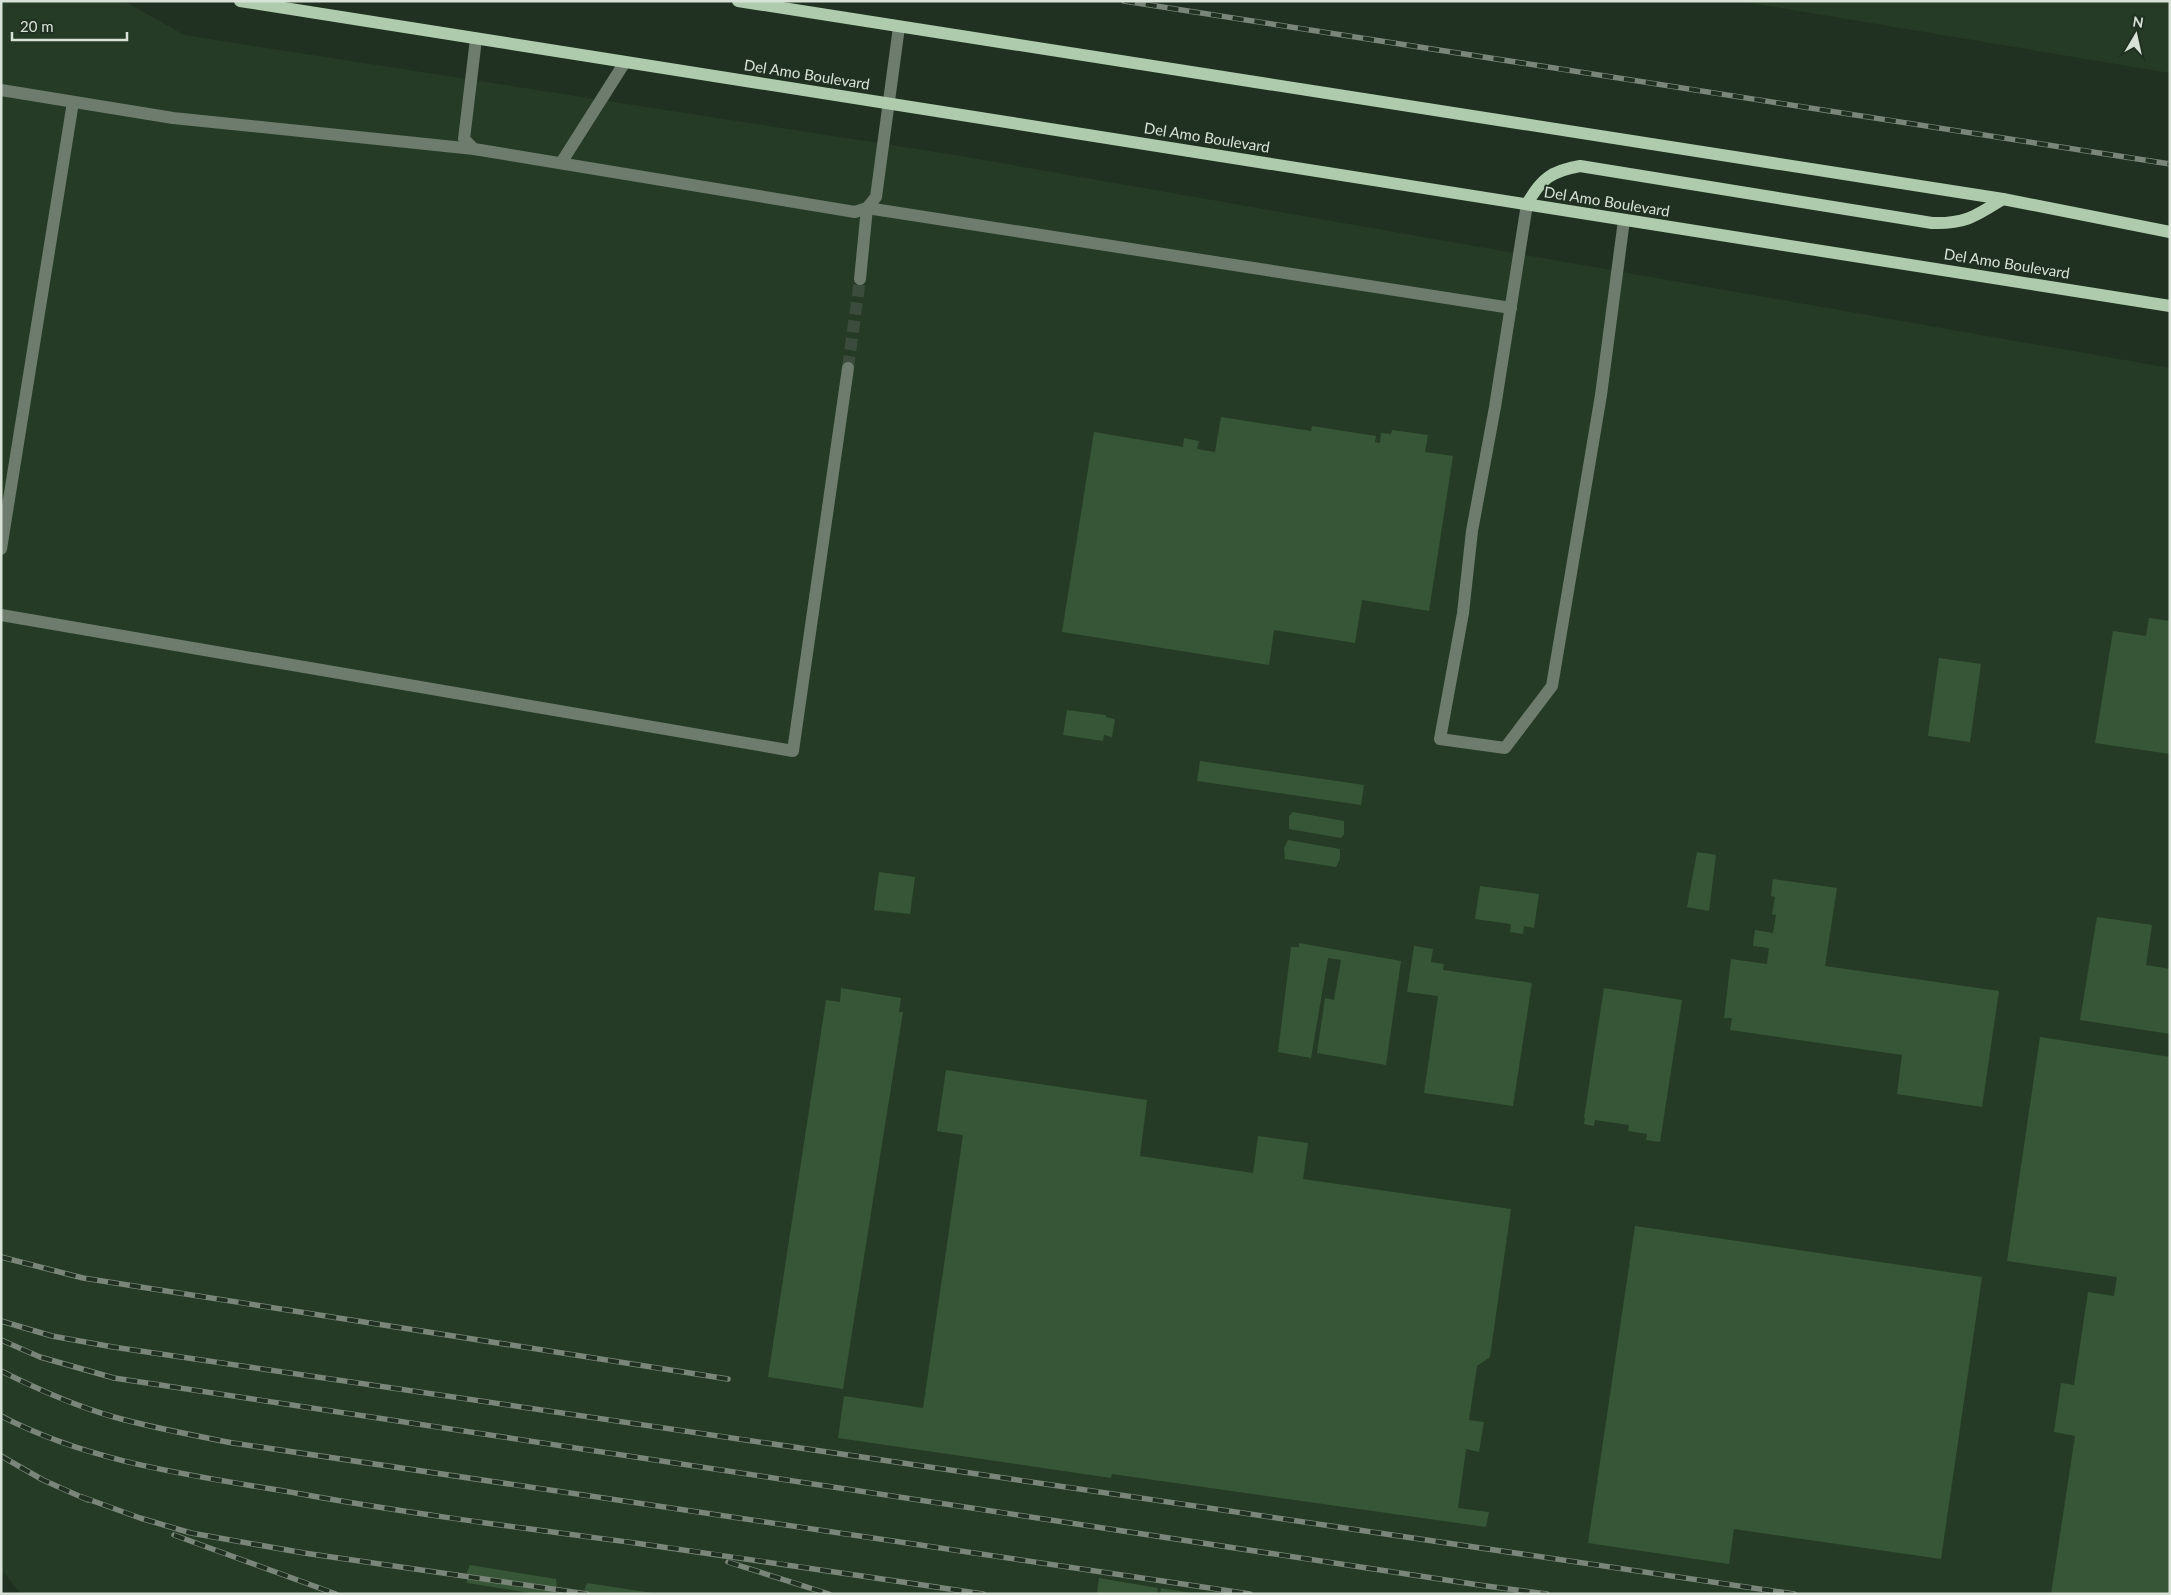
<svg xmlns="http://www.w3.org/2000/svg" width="2171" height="1595" viewBox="0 0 2171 1595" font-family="Lato,sans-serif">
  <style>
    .built { fill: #253b25 }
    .building { fill: #375637 }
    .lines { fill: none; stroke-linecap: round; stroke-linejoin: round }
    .minor-tunnel { stroke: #3c4c3c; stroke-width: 12; stroke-dasharray: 12 6; stroke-linecap: butt }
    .minor { stroke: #6d7c6d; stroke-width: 12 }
    .major { stroke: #aeccad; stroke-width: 12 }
    .rail-casing { stroke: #798679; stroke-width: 5.5 }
    .rail { stroke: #213121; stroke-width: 4; stroke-dasharray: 11; stroke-linecap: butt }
    .labels { text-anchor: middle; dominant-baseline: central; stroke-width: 4; stroke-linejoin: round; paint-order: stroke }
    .street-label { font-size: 15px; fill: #d8e2d7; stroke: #213121 }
  </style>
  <rect width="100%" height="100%" fill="#213121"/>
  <g class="built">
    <path d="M1,1H124L184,35L955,155L2170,368V1594H21L1,1569Z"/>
    <path d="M1739,1H2170V73Z"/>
  </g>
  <g class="building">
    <path d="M1221,417L1311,431L1312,426L1376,436L1375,442L1380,443L1381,433L1391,434L1392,430L1428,435L1425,452L1453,456L1429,611L1362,600L1355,643L1274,630L1269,665L1062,632L1094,432L1183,447L1184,438L1199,441L1197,449L1215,452Z"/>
    <path d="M2149,618L2170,621V754L2095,743L2113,631L2146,636Z"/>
    <path d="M1939,658L1981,664L1970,742L1928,736Z"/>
    <path d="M1067,710L1106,715V717L1115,719L1112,737L1104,735L1103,741L1063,735Z"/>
    <path d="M1200,761L1364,785L1361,805L1197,781Z"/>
    <path d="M1293,812L1344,821V834L1341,838L1289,829V816Z"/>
    <path d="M1288,840L1340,849V859L1336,867L1285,859L1284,848Z"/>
    <path d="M1697,852L1716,855L1709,911L1687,907Z"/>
    <path d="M879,872L915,877L910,914L874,910Z"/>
    <path d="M1773,879L1837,888L1825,966L1999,991L1982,1107L1897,1094L1902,1055L1730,1030L1732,1018H1724L1731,959L1767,964L1769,948L1753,946L1755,930L1773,933L1776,915L1772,914L1775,897L1771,896Z"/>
    <path d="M1480,886L1539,894L1534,928L1524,926L1523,934L1510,932L1511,924L1475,919Z"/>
    <path d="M2097,917L2152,925L2146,965L2170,969V1034L2080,1020Z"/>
    <path d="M1299,943L1401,961L1386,1065L1317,1053L1325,998L1334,1000L1341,960L1328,958L1311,1058L1278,1052L1291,947H1299Z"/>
    <path d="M1414,946L1433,949L1431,962L1444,964L1443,970L1532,983L1513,1106L1424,1093L1438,996L1407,992Z"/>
    <path d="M841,988L901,998L899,1012H903L843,1389L768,1377L826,1000L840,1002Z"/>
    <path d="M1604,988L1682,1000L1660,1142L1646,1140L1647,1134L1628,1131L1629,1125L1595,1120L1594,1126L1584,1124L1585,1118H1584Z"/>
    <path d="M2040,1037L2170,1057V1594H2051L2075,1436L2054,1432L2061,1383L2074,1385L2088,1292L2114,1296L2117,1277L2007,1261Z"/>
    <path d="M946,1070L1147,1100L1140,1156L1253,1173L1258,1136L1308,1143L1303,1179L1511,1209L1490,1357L1477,1366L1469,1420L1484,1422L1479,1452L1466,1449L1458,1508L1489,1512L1486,1527L1112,1474L1111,1478L838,1438L844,1396L923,1408L963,1135L937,1131Z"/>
    <path d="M1635,1226L1982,1277L1941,1559L1734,1529L1729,1564L1588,1543Z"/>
    <path d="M470,1565L556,1579L557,1589L554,1594H537L467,1583V1572Z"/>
    <path d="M1099,1578L1158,1588L1157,1594H1097Z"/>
    <path d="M587,1583L653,1593V1594H583Z"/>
    <path d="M1161,1588L1191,1593V1594H1160Z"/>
  </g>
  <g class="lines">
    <path class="minor-tunnel" d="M848,368L860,279"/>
    <g class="minor">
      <path d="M476,39L464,139L474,149L855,212L867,208L1511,308"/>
      <path d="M1,90L173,118L474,149"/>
      <path d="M561,163L625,62"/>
      <path d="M1527,204L1495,407L1472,531L1463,613L1440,739L1505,748L1552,686L1601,395L1624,220"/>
      <path d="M860,279L867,208L876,197L899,27"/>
      <path d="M1,549L73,102"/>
      <path d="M1,615L793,751L848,368"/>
    </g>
    <g class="major">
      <path d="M240,1L2170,306"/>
      <path d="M738,1L2003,199L2170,232"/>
      <path d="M1527,204C1541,179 1551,171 1580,166L1932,223C1965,224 1976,216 2003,199"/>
    </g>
    <defs>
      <g id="rail">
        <path d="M1124,1L2170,164"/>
        <path d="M1,1257L83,1278L728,1379"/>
        <path d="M1,1321L52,1336L113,1347L1794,1594"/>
        <path d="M1,1340L40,1357L114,1378L1479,1585L1547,1594"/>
        <path d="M1,1371C37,1389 75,1406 114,1417C153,1428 193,1435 233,1443L1250,1594"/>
        <path d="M1,1416C95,1465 199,1476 301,1494C412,1514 523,1528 635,1543C751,1559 867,1577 983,1594"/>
        <path d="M1,1456L43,1480L88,1500"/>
        <path d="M82,1497L140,1518L191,1533L304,1553L587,1594"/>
        <path d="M174,1535L336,1594"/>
        <path d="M728,1562L829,1594"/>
      </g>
    </defs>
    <use href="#rail" class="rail-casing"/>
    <use href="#rail" class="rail"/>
  </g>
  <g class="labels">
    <g class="street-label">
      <text transform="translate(807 74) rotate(9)">Del Amo Boulevard</text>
      <text transform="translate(1207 137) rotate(9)">Del Amo Boulevard</text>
      <text transform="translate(1607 201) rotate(9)">Del Amo Boulevard</text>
      <text transform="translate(2007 263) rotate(9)">Del Amo Boulevard</text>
    </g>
  </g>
  <rect width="2171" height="1595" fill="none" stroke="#d8e2d7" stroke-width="5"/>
  <g transform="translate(2136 35) rotate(9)" stroke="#213121" stroke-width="4" paint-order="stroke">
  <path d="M0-4L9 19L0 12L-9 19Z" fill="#d8e2d7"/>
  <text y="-8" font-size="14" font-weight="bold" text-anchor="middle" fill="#d8e2d7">N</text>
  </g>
  <path d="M12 32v8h115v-8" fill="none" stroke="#d8e2d7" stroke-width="2.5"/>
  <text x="20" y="32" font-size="15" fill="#d8e2d7" stroke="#213121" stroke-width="4" paint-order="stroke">20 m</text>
</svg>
